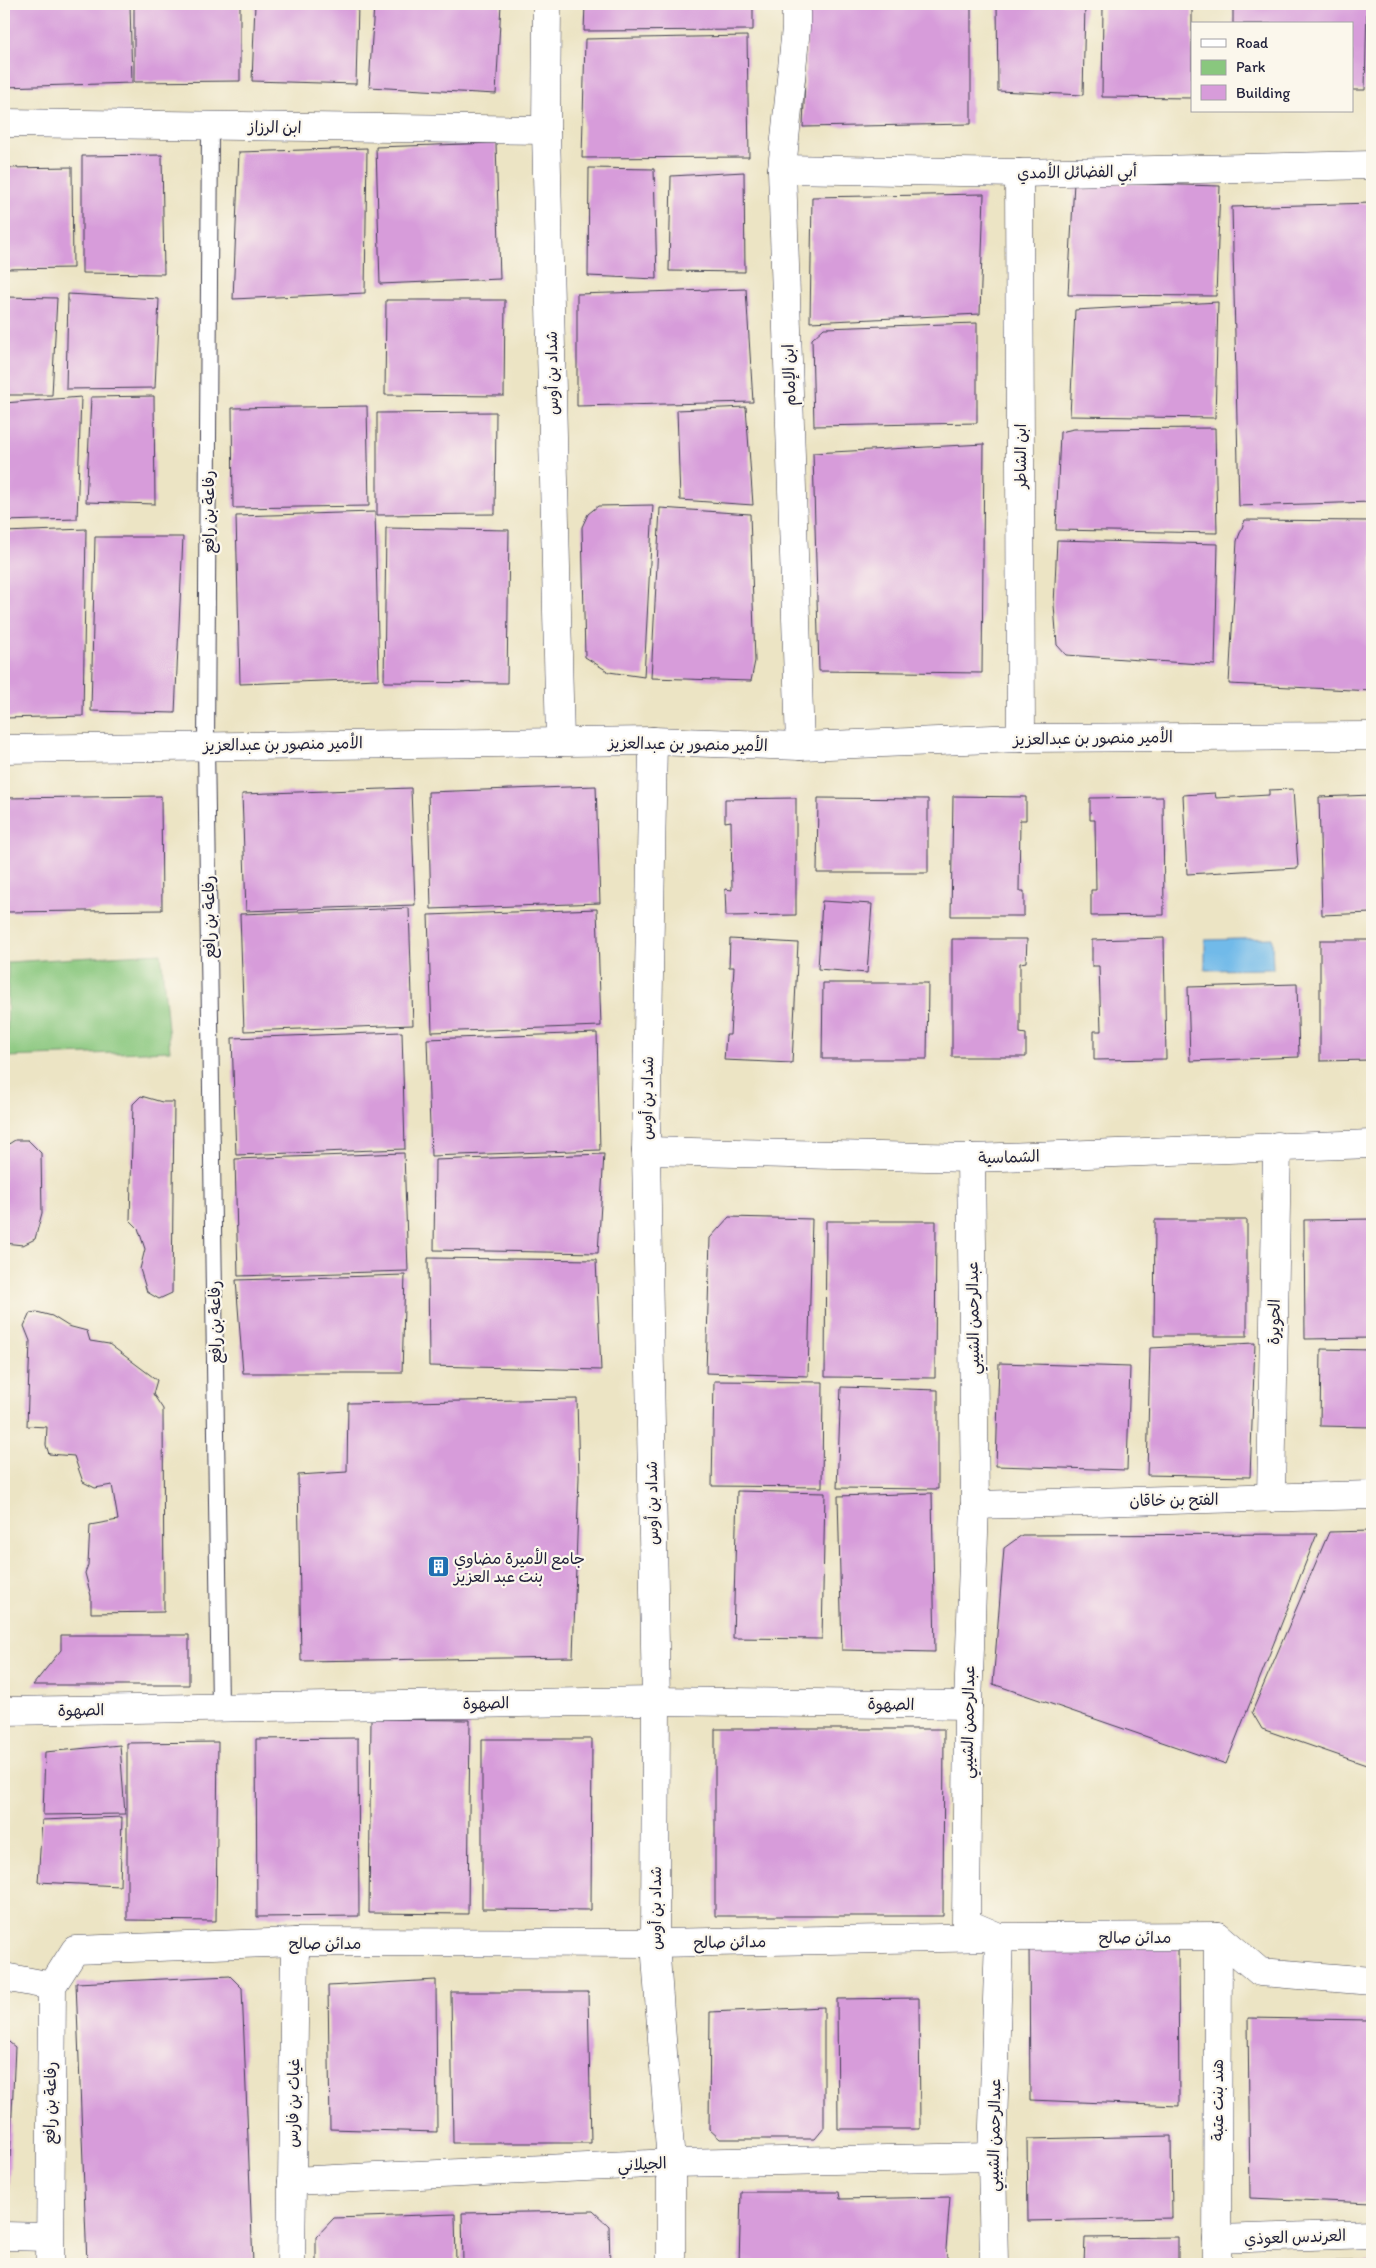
<svg xmlns="http://www.w3.org/2000/svg" width="1376" height="2268" viewBox="0 0 1376 2268" font-family="Itim,'Playpen Sans Arabic',sans-serif">
  <style>
    .green { fill: #89c77e; stroke: #56745c }
    .water { fill: #71bae9; stroke: #4a6e92 }
    .building { fill: #d79cda }
    .lines { fill: none; stroke-linecap: round; stroke-linejoin: round }
    .service-casing { stroke: #403f50; stroke-width: 18 }
    .minor-casing { stroke: #403f50; stroke-width: 29 }
    .service { stroke: #fff; stroke-width: 16 }
    .minor { stroke: #fff; stroke-width: 28 }
    .labels { text-anchor: middle; dominant-baseline: central; stroke-width: 4.5; stroke-linejoin: round; paint-order: stroke }
    .street-label { font-size: 16px; fill: #22223b; stroke: #fbf7ec }
    .poi-label { font-size: 16px; fill: #22223b; stroke: #fbf7ec; text-anchor: start }
  </style>
  <rect width="100%" height="100%" fill="#fbf7ec"/>
  <filter id="ink" filterUnits="userSpaceOnUse"><feTurbulence type="fractalNoise" baseFrequency=".02" numOctaves="2"/><feDisplacementMap in="SourceGraphic" scale="10" xChannelSelector="R" yChannelSelector="G"/><feConvolveMatrix kernelMatrix="1 2 1 2 8 2 1 2 1" color-interpolation-filters="sRGB"/></filter>
  <filter id="wash" filterUnits="userSpaceOnUse"><feTurbulence type="fractalNoise" baseFrequency=".0096" numOctaves="4" result="noise"/><feDisplacementMap in="SourceGraphic" scale="20" xChannelSelector="R" yChannelSelector="G"/><feGaussianBlur stdDeviation="1.12" result="paint"/><feColorMatrix in="noise" values="0 0 0 0 0 0 0 0 0 0 0 0 0 0 0 0 0 1.4 0 .05"/><feComposite in="paint" operator="in"/></filter>
  <g filter="url(#wash)">
    <rect width="100%" height="100%" fill="#ece4c4"/>
    <path class="green" d="M161,953L170,1051L7,1057L8,962Z"/>
    <path class="water" d="M1272,938L1273,969L1205,970V940Z"/>
    <g id="blocks">
      <g class="building">
        <path d="M4,4H130L132,83L4,87Z"/>
        <path d="M134,4H240V81L134,82Z"/>
        <path d="M255,4H358L356,84L252,81Z"/>
        <path d="M374,4H501L496,94L369,87Z"/>
        <path d="M585,4H753V30L584,31Z"/>
        <path d="M808,4H971V124L803,127Z"/>
        <path d="M997,4H1085L1083,95L998,91Z"/>
        <path d="M1103,4H1192V98L1102,97Z"/>
        <path d="M1233,4H1367L1365,90H1352V24H1233Z"/>
        <path d="M747,36L749,157L582,158L585,39Z"/>
        <path d="M496,143L500,279L380,284L376,147Z"/>
        <path d="M367,148L365,293L233,299L239,152Z"/>
        <path d="M162,155L164,274L82,273V156Z"/>
        <path d="M72,167L73,268L4,269V168Z"/>
        <path d="M589,168L654,169L657,279L588,276Z"/>
        <path d="M744,172L745,272L669,271L671,176Z"/>
        <path d="M1074,182L1220,186L1216,296L1068,295Z"/>
        <path d="M984,194L980,314L810,322L812,197Z"/>
        <path d="M1372,203V502L1239,506L1232,207Z"/>
        <path d="M746,289L753,402L577,406V294Z"/>
        <path d="M68,294L159,299L155,388L66,389Z"/>
        <path d="M4,297L57,298L52,395H4Z"/>
        <path d="M386,300H505L504,396L385,395Z"/>
        <path d="M1218,302L1215,418L1070,416L1075,310Z"/>
        <path d="M977,323V423L814,426L812,339L824,328Z"/>
        <path d="M154,396L155,504L86,502L91,397Z"/>
        <path d="M81,397L77,519L4,521V403Z"/>
        <path d="M367,406L369,506L233,508L232,408Z"/>
        <path d="M746,407L753,505L680,500L677,410Z"/>
        <path d="M496,412L495,514L377,515V413Z"/>
        <path d="M1215,428L1217,533L1056,530L1060,432L1074,429Z"/>
        <path d="M984,444L982,673L819,671L813,453Z"/>
        <path d="M653,505L644,677L609,672L585,657L582,527L588,514L598,506Z"/>
        <path d="M660,508L750,514L755,661L751,681L651,678Z"/>
        <path d="M375,512L379,679L240,684L236,516Z"/>
        <path d="M1245,520L1372,521V691L1229,684L1237,541Z"/>
        <path d="M386,528L509,530L507,683L384,682Z"/>
        <path d="M86,529L83,716L4,718V532Z"/>
        <path d="M95,537H183L175,713L91,711Z"/>
        <path d="M1057,540L1218,544L1215,665L1066,655L1057,645L1054,605Z"/>
        <path d="M596,786L600,903L431,909L428,792Z"/>
        <path d="M411,788L415,905L246,911L242,794Z"/>
        <path d="M1293,789L1298,868L1187,874L1183,795L1215,793L1216,798L1269,795V790Z"/>
        <path d="M1372,795V913L1322,915L1319,797Z"/>
        <path d="M161,796L162,910L7,912L6,798Z"/>
        <path d="M953,796L1026,797V820H1020L1019,891H1024V916H951Z"/>
        <path d="M1163,797L1164,915L1091,916V890H1096L1095,820H1090V798Z"/>
        <path d="M796,798V915L726,916L725,889L732,890L731,821L725,822V799Z"/>
        <path d="M818,798L928,799V873H817Z"/>
        <path d="M822,901L872,904L867,973L818,969Z"/>
        <path d="M409,908L413,1025L244,1031L240,914Z"/>
        <path d="M597,909L601,1026L432,1032L428,915Z"/>
        <path d="M1164,938L1166,1059L1094,1060V1031H1101L1099,966H1092V940Z"/>
        <path d="M730,939L798,943L792,1063L724,1060L726,1035H730L734,967H729Z"/>
        <path d="M952,939H1027L1026,962L1020,963V1033L1026,1034V1057H952Z"/>
        <path d="M1320,940H1372V1060L1320,1061Z"/>
        <path d="M823,983H928L927,1059H822Z"/>
        <path d="M1297,984L1299,1057L1190,1061L1188,987Z"/>
        <path d="M402,1032L405,1149L236,1155L232,1038Z"/>
        <path d="M597,1033L600,1150L431,1156L427,1039Z"/>
        <path d="M141,1096L162,1102H174L172,1293L159,1299L147,1292L140,1269L145,1249L138,1228L130,1220L133,1104Z"/>
        <path d="M15,1140H28L41,1153L42,1213L35,1239L23,1245L4,1243V1147Z"/>
        <path d="M404,1153L408,1271L238,1276L235,1159Z"/>
        <path d="M604,1154L598,1253L434,1250L435,1160Z"/>
        <path d="M729,1217L812,1219L808,1376L706,1373L710,1238Z"/>
        <path d="M1372,1219V1338L1305,1339L1304,1220Z"/>
        <path d="M1155,1220H1247V1336H1154Z"/>
        <path d="M826,1221H936L935,1378L825,1377Z"/>
        <path d="M428,1258L596,1260L601,1370L429,1366Z"/>
        <path d="M405,1275L402,1373H243L236,1280Z"/>
        <path d="M37,1312L52,1316L68,1326L87,1331L90,1341L109,1344L157,1380L153,1394L163,1409L164,1612L91,1613V1596L85,1573L88,1565L90,1525L118,1520L112,1485L95,1488L83,1482L74,1456L49,1454L46,1445L47,1427L27,1426L30,1341L24,1326L30,1313Z"/>
        <path d="M1255,1343L1250,1477L1147,1475L1150,1348Z"/>
        <path d="M1321,1349L1372,1350V1427L1320,1426Z"/>
        <path d="M999,1363L1130,1367L1127,1470L996,1466Z"/>
        <path d="M714,1381L823,1382L822,1487L712,1486Z"/>
        <path d="M841,1387L938,1390V1489L837,1488Z"/>
        <path d="M577,1399L579,1477L573,1657L301,1661L298,1475L347,1472L348,1403Z"/>
        <path d="M737,1491L825,1493L822,1639L733,1638Z"/>
        <path d="M932,1493L935,1652L842,1650L838,1496Z"/>
        <path d="M1372,1531V1767L1262,1729L1252,1712L1329,1532Z"/>
        <path d="M1317,1534L1226,1764L993,1684L1004,1548L1022,1535Z"/>
        <path d="M61,1635H189V1685H33L61,1650Z"/>
        <path d="M371,1719L470,1720L468,1914L369,1913Z"/>
        <path d="M715,1729H944L943,1916H715Z"/>
        <path d="M358,1738L359,1916L257,1917L256,1739Z"/>
        <path d="M482,1739H592L591,1910L482,1909Z"/>
        <path d="M218,1742L216,1921L127,1920V1743Z"/>
        <path d="M120,1745L125,1814L43,1815L45,1752Z"/>
        <path d="M122,1817L120,1886L38,1882L42,1820Z"/>
        <path d="M1029,1943H1178L1179,2106L1030,2100Z"/>
        <path d="M230,1976L242,1988L253,2264H87L76,1983Z"/>
        <path d="M436,1980L437,2132L330,2129L328,1986Z"/>
        <path d="M451,1992H588L591,2143H453Z"/>
        <path d="M919,1998L920,2129H838L837,1999Z"/>
        <path d="M824,2007V2128L815,2139H720L709,2129L710,2012Z"/>
        <path d="M1248,2018L1367,2020L1372,2046V2203L1250,2198Z"/>
        <path d="M4,2038L15,2047L8,2202H4Z"/>
        <path d="M1171,2136L1172,2218L1028,2221L1027,2139Z"/>
        <path d="M741,2192H839L840,2199L950,2197L946,2249L948,2264H739Z"/>
        <path d="M593,2211L609,2226L610,2264H463L462,2213Z"/>
        <path d="M455,2214L456,2264H316V2237L334,2218Z"/>
        <path d="M1178,2237V2264H1084L1085,2238Z"/>
        <path d="M1372,2261V2264H1242V2262Z"/>
      </g>
    </g>
  </g>
  <g filter="url(#ink)">
    <use href="#blocks" fill-opacity="0" stroke="#403f50" stroke-width="1"/>
    <g class="lines">
      <defs>
        <path id="service" d="M210,127L206,745L220,1707"/>
        <g id="minor">
          <path d="M547,4L546,130L560,742"/>
          <path d="M796,4V28L782,169L800,746"/>
          <path d="M4,123L546,130"/>
          <path d="M782,169L1019,173L1372,165"/>
          <path d="M1019,173L1021,738"/>
          <path d="M653,741L646,1151L656,1701L655,1943L671,2163V2264"/>
          <path d="M4,749L653,741L800,746L1021,738L1372,736"/>
          <path d="M646,1151L971,1158L1372,1144"/>
          <path d="M971,1158L975,1505L968,1705L966,1923L999,1937L992,2157L994,2264"/>
          <path d="M1271,1498L1277,1146"/>
          <path d="M975,1505L1372,1495"/>
          <path d="M4,1711L656,1701L968,1705"/>
          <path d="M4,1977L52,1986"/>
          <path d="M292,2181L671,2163L992,2157"/>
          <path d="M4,2236L49,2237"/>
          <path d="M1217,2239L1372,2234"/>
          <path d="M50,2264L52,1986L75,1950L295,1942L655,1943L999,1937L1218,1936L1260,1972L1372,1981"/>
          <path d="M291,2264L295,1942"/>
          <path d="M1217,2264L1218,1936"/>
        </g>
      </defs>
      <use href="#service" class="service-casing"/>
      <use href="#minor" class="minor-casing"/>
      <use href="#service" class="service"/>
      <use href="#minor" class="minor"/>
    </g>
  </g>
  <defs>
    <symbol id="building-square" viewBox="-11 -11 22 22"><rect x="-9" y="-9" width="18" height="18" rx="4" fill="#1f6fb2" stroke="#fbf7ec"/><path d="M-4-6H4V6H1V3H-1V6H-4ZM-2.5-4.3h1.7v1.8h-1.7ZM.8-4.3h1.7v1.8H.8ZM-2.5-1h1.7V.8h-1.7ZM.8-1h1.7V.8H.8Z" fill="#fff"/></symbol>
  </defs>
  <g fill-rule="evenodd">
    <use href="#building-square" x="426" y="1554" width="25" height="25"/>
  </g>
  <g class="labels">
    <g class="street-label">
      <text transform="translate(275 127) rotate(1)">ابن الرزاز</text>
      <text transform="translate(1077 172) rotate(-1)">أبي الفضائل الأمدي</text>
      <text transform="translate(552 373) rotate(-91)">شداد بن أوس</text>
      <text transform="translate(789 375) rotate(-92)">ابن الإمام</text>
      <text transform="translate(1020 456) rotate(-90)">ابن الشاطر</text>
      <text transform="translate(208 512) rotate(-90)">رفاعة بن رافع</text>
      <text transform="translate(1093 738) rotate(-1)">الأمير منصور بن عبدالعزيز</text>
      <text transform="translate(283 744) rotate(-1)">الأمير منصور بن عبدالعزيز</text>
      <text transform="translate(688 744) rotate(1)">الأمير منصور بن عبدالعزيز</text>
      <text transform="translate(209 917) rotate(-91)">رفاعة بن رافع</text>
      <text transform="translate(647 1098) rotate(-89)">شداد بن أوس</text>
      <text transform="translate(1009 1157) rotate(-2)">الشماسية</text>
      <text transform="translate(973 1318) rotate(-91)">عبدالرحمن الشيبي</text>
      <text transform="translate(215 1322) rotate(-91)">رفاعة بن رافع</text>
      <text transform="translate(1274 1322) rotate(-89)">الحويرة</text>
      <text transform="translate(1174 1500) rotate(-1)">الفتح بن خاقان</text>
      <text transform="translate(652 1503) rotate(-91)">شداد بن أوس</text>
      <text transform="translate(486 1703) rotate(-1)">الصهوة</text>
      <text transform="translate(891 1704) rotate(1)">الصهوة</text>
      <text transform="translate(81 1710) rotate(-1)">الصهوة</text>
      <text transform="translate(968 1722) rotate(-89)">عبدالرحمن الشيبي</text>
      <text transform="translate(655 1908) rotate(-90)">شداد بن أوس</text>
      <text x="1135" y="1937">مدائن صالح</text>
      <text transform="translate(730 1942) rotate(-1)">مدائن صالح</text>
      <text x="325" y="1943">مدائن صالح</text>
      <text transform="translate(1217 2100) rotate(-90)">هند بنت عتبة</text>
      <text transform="translate(50 2103) rotate(-89)">رفاعة بن رافع</text>
      <text transform="translate(293 2103) rotate(-89)">غياث بن فارس</text>
      <text transform="translate(994 2135) rotate(-89)">عبدالرحمن الشيبي</text>
      <text transform="translate(642 2164) rotate(-3)">الجيلاني</text>
      <text transform="translate(1295 2237) rotate(-2)">العرندس العوذي</text>
    </g>
    <g class="poi-label">
      <text x="454" y="1558">جامع الأميرة مضاوي<tspan x="454" dy="18">بنت عبد العزيز</tspan></text>
    </g>
  </g>
  <rect width="1376" height="2268" fill="none" stroke="#fbf7ec" stroke-width="20"/>
  <rect x="1191" y="22" width="162" height="90" fill="#fbf7ec" stroke="#a4a2a5"/>
  <rect x="1201" y="39" width="25" height="8" fill="#ffffff" stroke="#a4a2a5"/>
  <text x="1236" y="48" font-size="15" fill="#22223b">Road</text>
  <rect x="1201" y="60" width="25" height="15" fill="#89c77e" stroke="#a4a2a5"/>
  <text x="1236" y="72" font-size="15" fill="#22223b">Park</text>
  <rect x="1201" y="85" width="25" height="15" fill="#d79cda" stroke="#a4a2a5"/>
  <text x="1236" y="98" font-size="15" fill="#22223b">Building</text>
</svg>
